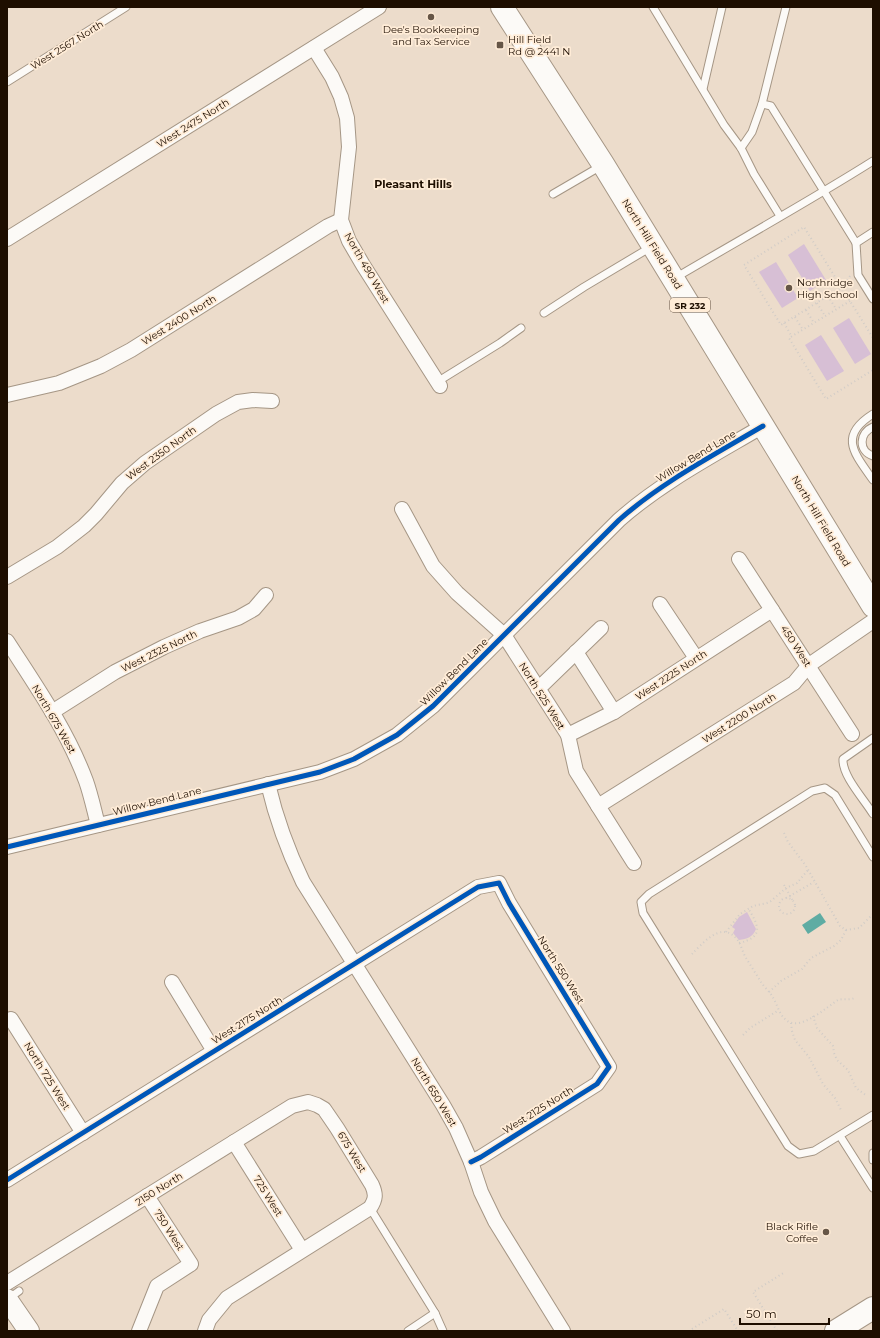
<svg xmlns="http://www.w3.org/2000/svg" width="880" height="1338" viewBox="0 0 880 1338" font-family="Montserrat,sans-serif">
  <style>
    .green { fill: #d7bfd5 }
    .water { fill: #5eaca3 }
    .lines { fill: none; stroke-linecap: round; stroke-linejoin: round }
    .lane-casing { stroke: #a59685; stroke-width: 9 }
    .street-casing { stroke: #a59685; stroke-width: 16 }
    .secondary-casing { stroke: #a59685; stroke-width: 22 }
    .primary-casing { stroke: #a59685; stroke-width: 24 }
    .path { stroke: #d1ccc7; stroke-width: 2; stroke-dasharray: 1 3; stroke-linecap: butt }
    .lane { stroke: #fcfaf7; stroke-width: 7 }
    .street { stroke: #fcfaf7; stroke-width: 14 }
    .secondary { stroke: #fcfaf7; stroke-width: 20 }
    .primary { stroke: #fcfaf7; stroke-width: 22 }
    .cycleway-casing { stroke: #ffecd7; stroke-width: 8 }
    .cycleway { stroke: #0057b8; stroke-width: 5 }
    .poi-dot { fill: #665647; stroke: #ffecd7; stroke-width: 1.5 }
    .labels { text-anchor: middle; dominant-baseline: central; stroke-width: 3.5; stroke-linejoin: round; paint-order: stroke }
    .shield { fill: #ffecd7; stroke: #625140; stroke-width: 1 }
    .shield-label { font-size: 9px; font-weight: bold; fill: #1e0e00 }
    .poi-label { font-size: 10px; fill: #1e0e00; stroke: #ffecd7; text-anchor: start }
    .street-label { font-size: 10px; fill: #1e0e00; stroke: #ffecd7 }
    .neighbourhood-label { font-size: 11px; font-weight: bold; fill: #1e0e00; stroke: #ffecd7 }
  </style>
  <rect width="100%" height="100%" fill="#ecdccb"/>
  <g class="green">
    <path d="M804,244L826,280L810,291L788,255Z"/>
    <path d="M776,262L798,298L782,308L759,272Z"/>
    <path d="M849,318L871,354L855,364L833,328Z"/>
    <path d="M821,335L844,371L827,381L805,345Z"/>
    <path d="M747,912L756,929C753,937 747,939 739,940L733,933L735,929L732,927L739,917Z"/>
  </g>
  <path class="water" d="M820,913L826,922L808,934L802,925Z"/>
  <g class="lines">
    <defs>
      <g id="lane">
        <path d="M653,7L724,125L741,148L754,174L780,216"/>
        <path d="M7,82L126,7"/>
        <path d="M703,89L722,7"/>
        <path d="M762,104L771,106L856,243"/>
        <path d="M741,148L752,132L762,104L786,7"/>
        <path d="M553,194L601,166"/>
        <path d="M873,232L856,243L858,275L873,299"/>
        <path d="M675,278C741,239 808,202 873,161"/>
        <path d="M544,313L584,287L651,247"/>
        <path d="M437,382L500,343L521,328"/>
        <path d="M873,414C838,436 854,453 873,480"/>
        <path d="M873,427C859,433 858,451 873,456"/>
        <path d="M873,738L843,759C842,776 864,799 873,814"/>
        <path d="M873,857L835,795L825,788L812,791L649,894L641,902L643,913L788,1146L799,1154L814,1151L873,1115"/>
        <path d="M840,1136L873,1188"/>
        <path d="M873,1153V1160"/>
        <path d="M370,1208L435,1313L443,1331"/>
        <path d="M8,1299L19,1291"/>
        <path d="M408,1331L435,1313"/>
      </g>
      <g id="street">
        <path d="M314,48L332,77L341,97L347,118L349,147L341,220L349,241L363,265L440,386"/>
        <path d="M7,239L379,7"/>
        <path d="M7,395L59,383L101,366L131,350L328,226L341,220"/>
        <path d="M402,509L433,566L457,593L504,635L568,735L576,771L634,863"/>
        <path d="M739,559L852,734"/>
        <path d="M7,577L57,547L84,526L96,514L122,483L145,463L216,414L238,402L253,400L272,401"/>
        <path d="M660,604L696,658"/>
        <path d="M7,641C36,686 67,730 86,781C91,795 94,810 98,825"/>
        <path d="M576,652L614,712"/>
        <path d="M538,689L601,628"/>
        <path d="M52,712L115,672L164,647L200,631L238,618L254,609L266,595"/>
        <path d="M568,735L614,712L772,610"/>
        <path d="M268,784C276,818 288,851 303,882L443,1105L456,1128L471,1162L481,1192L495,1221L563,1331"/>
        <path d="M598,806L794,683L809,665L873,621"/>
        <path d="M7,847L320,772L354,759L397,735L433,706L619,520C662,482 714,455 763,426"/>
        <path d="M172,982L214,1051"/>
        <path d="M11,1019L83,1133"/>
        <path d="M234,1142L302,1250"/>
        <path d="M7,1180L478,887L499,883L509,903L609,1067L597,1084L481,1157L471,1162"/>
        <path d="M7,1283L292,1106L308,1102L317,1105L324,1109L337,1128L372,1185C376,1194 376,1199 370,1208L227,1298L209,1320L205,1331"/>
        <path d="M139,1331L157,1286L191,1264L147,1196"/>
      </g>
      <path id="secondary" d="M7,1299L29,1331"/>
      <g id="primary">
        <path d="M502,7L603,164L873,606"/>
        <path d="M836,1331L873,1308"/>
      </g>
    </defs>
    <use href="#lane" class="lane-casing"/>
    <use href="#street" class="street-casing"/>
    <use href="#secondary" class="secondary-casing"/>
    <use href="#primary" class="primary-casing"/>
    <g class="path">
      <path d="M850,276L842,287L781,325L744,265L804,227L873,338"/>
      <path d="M828,296L836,309"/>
      <path d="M850,301L789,338L826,399L873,370"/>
      <path d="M817,303L825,316"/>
      <path d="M806,310L814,323"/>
      <path d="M795,317L803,330"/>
      <path d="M784,323L792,337"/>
      <path d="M784,833L788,842L806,866L840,926L846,930L859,928L873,914"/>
      <path d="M784,885L793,901"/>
      <path d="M786,898L814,882"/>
      <circle cx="787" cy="906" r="8"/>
      <path d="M726,932L740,914L753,906L767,903L771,901L786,888L797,883L808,870"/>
      <path d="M739,943C764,937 759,926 748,908"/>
      <path d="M692,954C702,944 720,922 735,937C741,942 742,952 746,958C751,966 756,974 761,982C764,987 769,991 772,996C778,1005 780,1020 792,1023C806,1026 827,1007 838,1000C844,998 850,1001 856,997"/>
      <path d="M769,992L781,981L802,969L811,958L834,946L841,940L846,930"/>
      <path d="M813,1016L817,1028L833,1046L834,1053L837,1060L848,1070L856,1088L867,1096"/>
      <path d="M791,1023L792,1031L795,1040L809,1057L823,1084L835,1098L842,1112"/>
      <path d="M743,1035L750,1028L779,1010"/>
      <path d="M692,1329L724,1309L738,1331"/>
      <path d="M777,1331L753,1292L785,1272"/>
    </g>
    <use href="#lane" class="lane"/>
    <use href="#street" class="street"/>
    <use href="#secondary" class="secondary"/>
    <use href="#primary" class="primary"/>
    <defs>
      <g id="cycleway">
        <path d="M7,847L320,772L354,759L397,735L433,706L619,520C662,482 714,455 763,426"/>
        <path d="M7,1180L478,887L499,883L509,903L609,1067L597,1084L481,1157L471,1162"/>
      </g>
    </defs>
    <use href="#cycleway" class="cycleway-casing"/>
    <use href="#cycleway" class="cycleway"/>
  </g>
  <g class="poi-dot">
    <circle cx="431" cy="17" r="4"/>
    <rect x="496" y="41" width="8" height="8" rx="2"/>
    <circle cx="789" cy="288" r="4"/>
    <circle cx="826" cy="1232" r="4"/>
  </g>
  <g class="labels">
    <rect class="shield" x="670" y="298" width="40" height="14" rx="3"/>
    <g class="shield-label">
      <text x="690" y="305">SR 232</text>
    </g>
    <g class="poi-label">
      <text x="431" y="29" text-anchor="middle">Dee's Bookkeeping<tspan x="431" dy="12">and Tax Service</tspan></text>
      <text x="508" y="39">Hill Field<tspan x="508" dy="12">Rd @ 2441 N</tspan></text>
      <text x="797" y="282">Northridge<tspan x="797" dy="12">High School</tspan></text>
      <text x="818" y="1226" text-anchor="end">Black Rifle<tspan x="818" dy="12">Coffee</tspan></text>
    </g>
    <g class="street-label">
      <text transform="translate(67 45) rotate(-32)">West 2567 North</text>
      <text transform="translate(193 123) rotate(-32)">West 2475 North</text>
      <text transform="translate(652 244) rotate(58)">North Hill Field Road</text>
      <text transform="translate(367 268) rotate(60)">North 490 West</text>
      <text transform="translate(179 320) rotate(-32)">West 2400 North</text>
      <text transform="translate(161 453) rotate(-36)">West 2350 North</text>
      <text transform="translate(696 456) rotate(-31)">Willow Bend Lane</text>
      <text transform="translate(821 521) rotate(59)">North Hill Field Road</text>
      <text transform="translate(796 646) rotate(57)">450 West</text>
      <text transform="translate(159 651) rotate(-26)">West 2325 North</text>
      <text transform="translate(454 672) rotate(-45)">Willow Bend Lane</text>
      <text transform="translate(671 675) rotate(-33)">West 2225 North</text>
      <text transform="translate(542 696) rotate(58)">North 525 West</text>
      <text transform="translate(739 718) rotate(-32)">West 2200 North</text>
      <text transform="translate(54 719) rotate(60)">North 675 West</text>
      <text transform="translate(157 801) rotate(-14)">Willow Bend Lane</text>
      <text transform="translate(561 970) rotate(58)">North 550 West</text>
      <text transform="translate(247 1020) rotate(-32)">West 2175 North</text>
      <text transform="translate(47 1076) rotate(58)">North 725 West</text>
      <text transform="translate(434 1092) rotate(59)">North 650 West</text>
      <text transform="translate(538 1110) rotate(-32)">West 2125 North</text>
      <text transform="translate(352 1152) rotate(59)">675 West</text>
      <text transform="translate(159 1189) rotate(-32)">2150 North</text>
      <text transform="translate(268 1196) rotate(58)">725 West</text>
      <text transform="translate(169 1230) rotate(57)">750 West</text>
    </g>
    <g class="neighbourhood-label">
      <text x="413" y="184">Pleasant Hills</text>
    </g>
  </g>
  <rect width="880" height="1338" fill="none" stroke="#1e0e00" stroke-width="16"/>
  <path d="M740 1318v6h89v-6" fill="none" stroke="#1e0e00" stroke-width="2"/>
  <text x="746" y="1318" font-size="12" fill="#1e0e00" stroke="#ffecd7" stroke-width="3" paint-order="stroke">50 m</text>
</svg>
